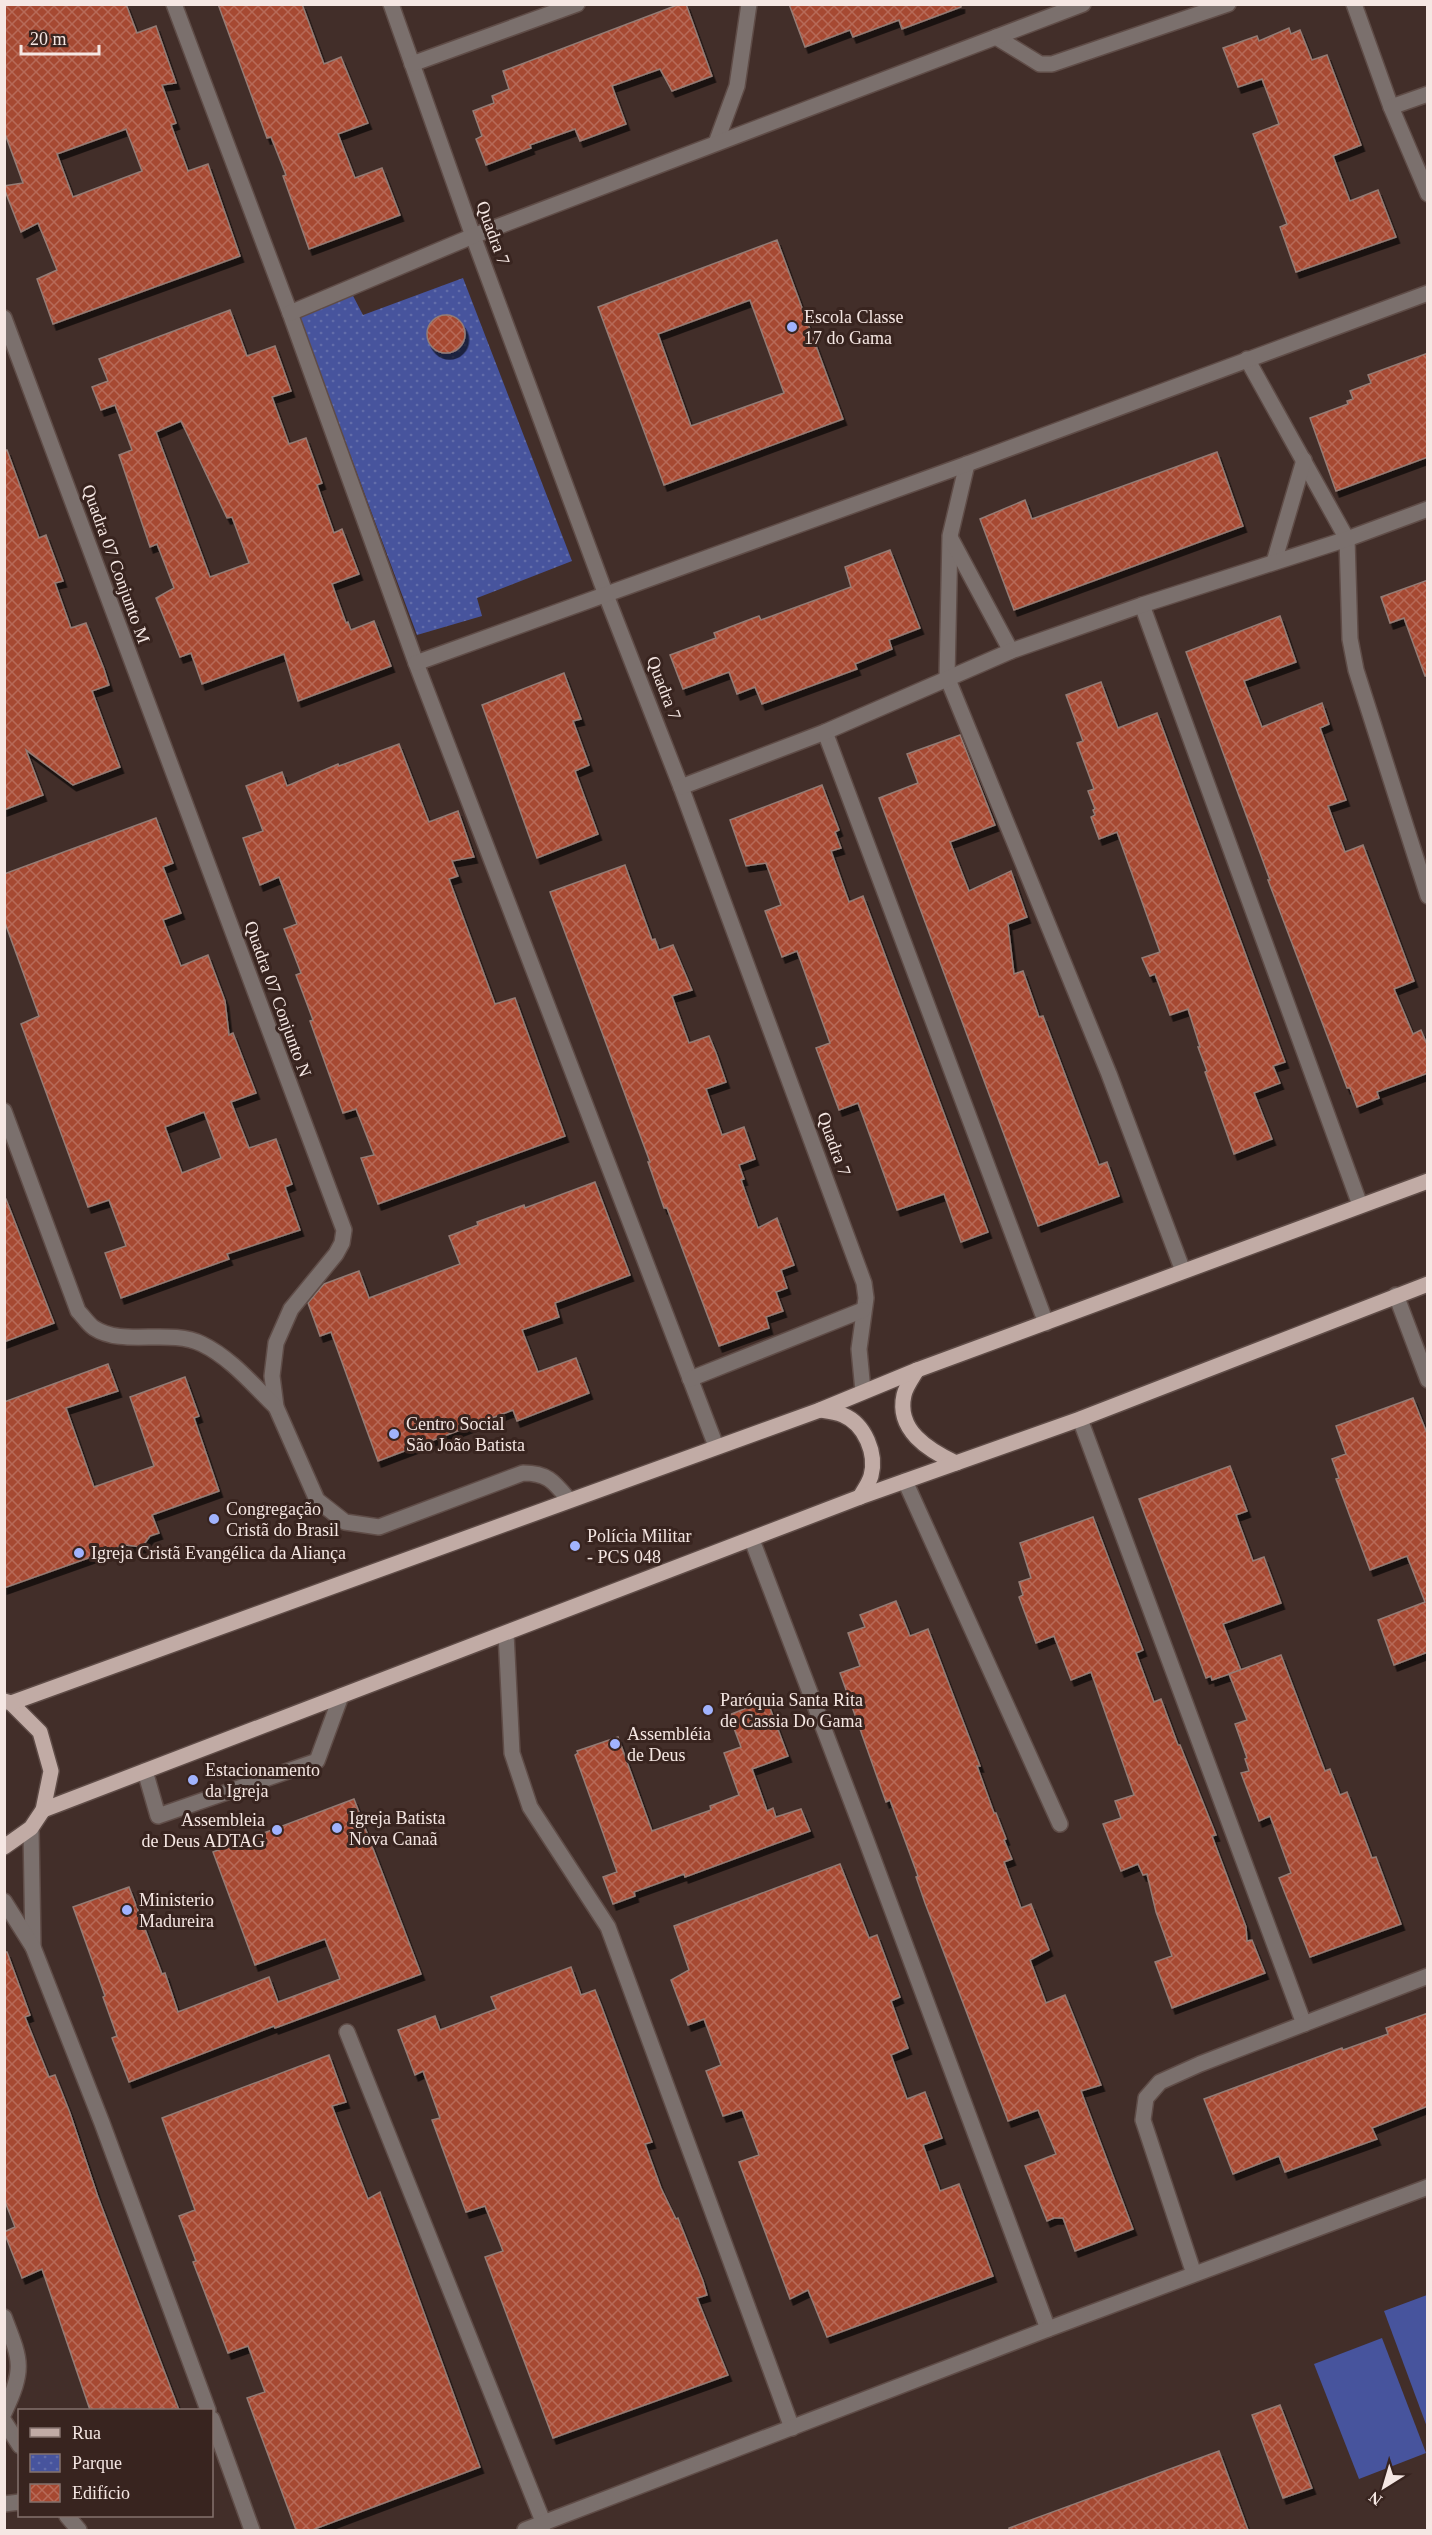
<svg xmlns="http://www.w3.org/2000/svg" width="1432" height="2535" viewBox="0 0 1432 2535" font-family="Georgia,serif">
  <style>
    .green { fill: #47549d }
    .park { fill: url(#park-dots) }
    .building { fill: url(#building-cross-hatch); stroke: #947c75; stroke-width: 1.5; fill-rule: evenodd; filter: url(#shadow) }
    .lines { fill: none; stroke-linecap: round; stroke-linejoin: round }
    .minor-casing { stroke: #5f4c47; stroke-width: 18 }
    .major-casing { stroke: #5f4c47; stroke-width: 18 }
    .minor { stroke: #7b706d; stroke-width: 15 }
    .major { stroke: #c1aba5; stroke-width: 15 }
    .poi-dot { fill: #a1b3fd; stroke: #38241f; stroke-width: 2 }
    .labels { text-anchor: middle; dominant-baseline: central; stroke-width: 6; stroke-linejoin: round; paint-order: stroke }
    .street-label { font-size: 18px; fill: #f5e7e3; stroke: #38241f }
    .poi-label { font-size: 18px; fill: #f5e7e3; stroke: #38241f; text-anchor: start }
  </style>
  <defs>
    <pattern id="park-dots" width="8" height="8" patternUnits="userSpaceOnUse" patternTransform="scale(1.5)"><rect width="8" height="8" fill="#47549d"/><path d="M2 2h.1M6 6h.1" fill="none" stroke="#626daa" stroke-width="1.8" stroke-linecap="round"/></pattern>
    <pattern id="building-cross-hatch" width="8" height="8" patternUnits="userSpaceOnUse" patternTransform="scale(1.5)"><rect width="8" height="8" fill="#a64831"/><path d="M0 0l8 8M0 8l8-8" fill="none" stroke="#b76b59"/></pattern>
    <filter id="shadow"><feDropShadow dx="3.5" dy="6" stdDeviation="0" flood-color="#0009"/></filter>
  </defs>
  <rect width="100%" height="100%" fill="#422e29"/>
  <g class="green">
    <path d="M1427,2295H1428L1427,2427L1384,2311Z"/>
    <path d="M1382,2338L1426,2453L1359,2479L1314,2364Z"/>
  </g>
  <path class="park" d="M463,278L572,561L477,598L482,616L417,635L299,317L350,290L363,315Z"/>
  <g class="building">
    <path d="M4,4H126L137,33L156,26L176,83L162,85L176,123L171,125L188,171L208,164L240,256L53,324L37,279L57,270L38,223L21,232L4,188V186L23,183L4,131ZM126,129L142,171L73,197L57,154Z"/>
    <path d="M218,4H302L324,64L341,57L368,123L338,134L355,178L382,168L400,215L309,249L283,176L286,175L271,137L267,138Z"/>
    <path d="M680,4H686L712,76L672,91L660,69L612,86L626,124L580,141L575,129L530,145L531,148L486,165L476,139L482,136L473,111L494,103L492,96L509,89L503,71Z"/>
    <path d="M789,4H961V7L902,29L899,20L853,37L850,30L805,47Z"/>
    <path d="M1289,28L1291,34L1300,30L1312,60L1327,55L1361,145L1333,156L1350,201L1378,190L1396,237L1296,272L1280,227L1287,224L1253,134L1279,124L1262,79L1238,87L1223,48L1257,36L1259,41Z"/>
    <path d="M777,240L843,419L664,485L598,307ZM750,300L784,393L691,426L658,334Z"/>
    <path d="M230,310L247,356L275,346L291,391L272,397L289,444L306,438L322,483L317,485L334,533L342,529L359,574L332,584L346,623L348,622L351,630L374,621L391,666L298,701L284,654L202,684L191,653L180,657L156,598L174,588L157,544L150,547L119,455L132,450L115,405L101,410L92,387L108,381L99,359ZM181,421L227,518L232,517L249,563L210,577L156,432Z"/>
    <circle cx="446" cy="334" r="19"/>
    <path d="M1428,353V457L1336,491L1310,418L1348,404L1347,401L1353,399L1350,391L1371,383L1368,375Z"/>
    <path d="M4,450H7L39,538L46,535L63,581L55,583L71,628L86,623L104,669L109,685L92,691L120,767L73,785L26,750L43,795L4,810Z"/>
    <path d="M1217,452L1243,526L1014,610L980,519L1025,500L1032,519Z"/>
    <path d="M890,550L920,628L889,640L892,649L855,664L857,669L762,704L755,687L737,694L729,672L683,689L670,655L716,638L714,633L759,616L761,620L851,587L845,567Z"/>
    <path d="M1428,580V676H1425L1404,618L1390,623L1381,597Z"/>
    <path d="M1280,616L1296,662L1244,681L1262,727L1322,703L1329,724L1320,728L1346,800L1328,806L1345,852L1363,845L1414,981L1394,989L1413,1034L1421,1030L1428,1047V1073L1377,1092L1379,1098L1357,1107L1350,1088H1347L1268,880H1270L1186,652Z"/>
    <path d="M564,673L581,719L573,721L589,765L575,771L598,834L537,858L482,705Z"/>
    <path d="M1101,682L1118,728L1157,713L1285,1062L1273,1066L1280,1083L1254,1093L1272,1139L1234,1154L1205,1072L1207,1071L1198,1047H1200L1188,1009L1170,1015L1155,974L1150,976L1142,958L1160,952L1117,832L1099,839L1091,817L1095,815L1093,810L1095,809L1088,791L1094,789L1077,743L1083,741L1066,695Z"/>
    <path d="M960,735L995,825L950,842L969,891L1011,871L1027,917L1008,924L1014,974L1023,971L1039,1017L1043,1016L1099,1165L1107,1162L1119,1196L1038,1226L879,798L918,783L907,754Z"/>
    <path d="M399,744L429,822L458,811L474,857L452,861L458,876L449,879L495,1004L515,998L565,1136L378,1204L361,1158L374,1155L356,1109L343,1113L310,1021L313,1020L296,975L301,973L284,929L297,924L279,877L260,885L243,838L263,831L246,786L282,772L287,786L338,764L339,766Z"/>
    <path d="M822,785L839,830L835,832L841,848L831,851L849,902L863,896L988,1232L961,1242L944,1194L897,1210L858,1103L839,1110L816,1048L830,1043L797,951L782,957L765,911L781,905L766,863L746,866L730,820Z"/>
    <path d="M156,818L173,863L163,867L181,913L163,920L181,966L208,955L225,1001L229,1035L233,1033L256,1093L231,1102L249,1148L276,1139L292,1184L285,1187L300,1230L227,1254L229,1259L121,1298L105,1253L126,1246L109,1200L88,1207L21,1024L39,1016L4,920V874ZM204,1112L221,1158L182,1173L165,1127Z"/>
    <path d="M625,865L652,940L655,939L659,950L673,945L692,990L672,996L689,1043L709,1036L716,1053L726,1082L706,1089L722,1135L744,1127L755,1159L739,1165L744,1179L741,1180L758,1228L777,1218L794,1265L781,1270L787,1288L776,1292L783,1311L766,1317L769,1328L719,1346L667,1208H664L648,1162H650L550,892Z"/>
    <path d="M595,1182L630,1275L555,1303L559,1317L522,1330L538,1372L576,1358L589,1393L517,1421L513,1410L378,1461L331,1332L320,1336L308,1303L324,1284L359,1271L369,1298L460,1264L449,1236L478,1225L477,1222L524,1205L525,1208Z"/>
    <path d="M4,1199H6L54,1323L4,1342Z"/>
    <path d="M108,1364L118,1391L66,1408L94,1487L154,1466L130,1397L185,1377L199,1416L194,1418L219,1491L152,1515L159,1533L150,1536L142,1547L125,1545L4,1588V1402Z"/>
    <path d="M1413,1398L1428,1436V1652L1394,1665L1378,1620L1425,1602L1407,1556L1370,1570L1336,1479L1339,1478L1332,1459L1346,1454L1336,1426Z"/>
    <path d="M1230,1466L1247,1511L1236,1515L1253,1561L1264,1557L1281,1603L1223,1624L1241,1670L1212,1680L1211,1676L1206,1678L1139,1499Z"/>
    <path d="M1093,1517L1143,1650L1136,1653L1154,1702L1161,1699L1178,1745H1180L1216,1835L1212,1836L1246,1927L1247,1941L1252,1940L1265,1973L1172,2008L1155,1962L1172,1956L1156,1912L1147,1874L1143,1875L1138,1864L1121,1871L1103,1824L1121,1818L1115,1801L1134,1795L1091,1672L1071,1680L1054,1636L1036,1643L1019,1597L1023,1595L1019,1582L1031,1578L1020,1543Z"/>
    <path d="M896,1601L910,1636L928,1629L980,1766H977L994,1813H996L1006,1839L1004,1840L1012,1859L1004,1862L1021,1908L1031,1904L1049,1950L1030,1960L1046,2003L1065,1995L1101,2085L1081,2091L1133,2229L1075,2251L1063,2218H1054L1047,2221L1025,2166L1056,2154L1038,2110L1008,2121L925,1903L916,1877L918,1876L890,1800L886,1802L840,1673L860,1666L848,1633L865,1627L860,1615Z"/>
    <path d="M1281,1655L1325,1771L1330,1769L1340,1795L1347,1792L1372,1858L1376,1857L1401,1924L1310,1957L1279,1878L1291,1873L1270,1816L1259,1821L1241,1773L1249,1771L1245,1759L1247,1758L1235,1724L1247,1720L1229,1674Z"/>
    <path d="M767,1700L788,1756L752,1769L767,1811L773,1808L776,1817L801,1809L810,1831L685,1877L684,1874L634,1892L635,1896L613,1904L603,1877L617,1872L575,1755L578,1753L577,1751L618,1737L652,1831L711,1810L710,1806L739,1795L724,1753L741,1747L729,1715Z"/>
    <path d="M354,1799L421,1974L275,2028L274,2026L129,2082L112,2038L117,2036L103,1997L105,1996L73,1907L129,1887L162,1974L165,1973L178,2012L269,1977L278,2002L340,1979L325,1939L255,1965L213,1852Z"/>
    <path d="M840,1864L869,1938L877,1935L900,1997L891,2001L908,2048L891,2055L907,2099L925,2092L942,2138L923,2145L940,2191L959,2184L993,2276L827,2337L808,2290L790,2299L739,2162L759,2155L742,2110L723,2116L706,2071L721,2065L704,2019L688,2025L671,1980L689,1970L674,1926Z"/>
    <path d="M4,1952H7L30,2015L25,2017L49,2077L55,2075L70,2113L98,2197L179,2410H90L42,2269L22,2278L4,2232L15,2227L4,2199Z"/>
    <path d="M571,1967L581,1995L595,1990L601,2005L652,2142L645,2144L661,2188L676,2219L678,2218L703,2281L707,2295L697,2298L728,2375L553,2438L485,2257L503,2251L485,2206L466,2212L432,2120L440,2118L423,2071L415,2075L398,2030L435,2016L440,2030L496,2009L491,1997Z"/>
    <path d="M1428,2013V2106L1372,2128L1377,2139L1285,2172L1279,2156L1233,2174L1204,2099L1342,2048L1343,2050L1388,2034L1386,2028Z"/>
    <path d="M329,2055L346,2102L332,2106L368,2199L380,2192L480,2467L312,2530H296L247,2398L265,2392L248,2346L228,2353L193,2262L196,2261L179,2216L195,2210L162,2118Z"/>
    <path d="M1280,2405L1312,2488L1283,2498L1252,2415Z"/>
    <path d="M1219,2451L1248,2530H1009V2528Z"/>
  </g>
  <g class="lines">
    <defs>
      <g id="minor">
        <path d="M174,4L290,313L416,663L716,1446"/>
        <path d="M391,4L473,236L606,595L681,787L864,1283L866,1298L859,1349L863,1391"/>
        <path d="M1354,4L1391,107"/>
        <path d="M996,37L1040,64H1052L1228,4"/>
        <path d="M412,64L577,4"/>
        <path d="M1428,94L1391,107L1428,194"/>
        <path d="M716,143L737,86L749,4"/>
        <path d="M290,313L473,236L1083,4"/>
        <path d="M4,318L344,1230L342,1243L336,1254L291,1309L276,1343L272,1376L276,1407L317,1500L345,1522L379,1527L523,1473C548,1473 554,1482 569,1500"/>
        <path d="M1247,359L1347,539L1350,639L1356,670L1428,896"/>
        <path d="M967,464L950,536L947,677L1109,1074L1183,1271"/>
        <path d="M951,539L1011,651"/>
        <path d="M1274,562L1304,460"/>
        <path d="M1142,605L1360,1205"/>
        <path d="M416,663L967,464L1428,293"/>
        <path d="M825,732L1046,1323"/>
        <path d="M681,787L825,732L1011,651L1142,605L1347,539L1428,509"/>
        <path d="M4,1111L78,1311C83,1316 88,1324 94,1328C123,1347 169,1328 202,1344C231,1358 253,1385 276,1407"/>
        <path d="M1396,1295L1428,1380"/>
        <path d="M690,1379L863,1310"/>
        <path d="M1080,1419L1304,2024"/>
        <path d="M905,1481L1060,1824"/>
        <path d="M752,1540L865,1837L1048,2329"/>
        <path d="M506,1633L512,1753L530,1807L608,1927L792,2428"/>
        <path d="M145,1771L158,1816L317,1761L341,1696"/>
        <path d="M31,1828L33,1947"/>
        <path d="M4,1901L33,1947L102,2123L208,2410"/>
        <path d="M347,2032L544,2524"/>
        <path d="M1194,2274L1143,2120L1146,2098L1160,2082L1200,2064L1428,1976"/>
        <path d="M4,2317C21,2361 25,2368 4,2413"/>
        <path d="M212,2419L252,2530"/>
        <path d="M4,2421L20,2446"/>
        <path d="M4,2504L20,2502"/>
        <path d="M67,2516L79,2530"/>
        <path d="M525,2530L1048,2329L1428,2187"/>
      </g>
      <g id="major">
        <path d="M917,1370C913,1377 906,1386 904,1395C896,1430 928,1450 956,1463"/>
        <path d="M820,1410C827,1411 836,1412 843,1415C865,1424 877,1454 871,1476C869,1483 864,1490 860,1497"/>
        <path d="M4,1701L11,1703L40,1732L51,1771L43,1810L31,1828L4,1847"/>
        <path d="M11,1703L820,1410L917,1370L1428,1181"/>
        <path d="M43,1810L860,1497L1080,1419L1428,1284"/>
      </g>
    </defs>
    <use href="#minor" class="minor-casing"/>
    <use href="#major" class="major-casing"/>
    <use href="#minor" class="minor"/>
    <use href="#major" class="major"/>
  </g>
  <g class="poi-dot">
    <circle cx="792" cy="327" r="6"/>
    <circle cx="394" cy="1434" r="6"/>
    <circle cx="214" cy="1519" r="6"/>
    <circle cx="575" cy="1546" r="6"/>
    <circle cx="79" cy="1553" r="6"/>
    <circle cx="708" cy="1710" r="6"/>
    <circle cx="615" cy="1744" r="6"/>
    <circle cx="193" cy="1780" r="6"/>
    <circle cx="337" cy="1828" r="6"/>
    <circle cx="277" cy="1830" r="6"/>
    <circle cx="127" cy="1910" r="6"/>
  </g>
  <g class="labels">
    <g class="street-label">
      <text transform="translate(493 233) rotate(70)">Quadra 7</text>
      <text transform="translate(116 564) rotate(70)">Quadra 07 Conjunto M</text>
      <text transform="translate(664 688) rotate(69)">Quadra 7</text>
      <text transform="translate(278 999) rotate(70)">Quadra 07 Conjunto N</text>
      <text transform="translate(834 1144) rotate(70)">Quadra 7</text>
    </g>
    <g class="poi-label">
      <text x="804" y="317">Escola Classe<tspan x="804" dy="21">17 do Gama</tspan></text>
      <text x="406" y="1424">Centro Social<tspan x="406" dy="21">São João Batista</tspan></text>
      <text x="226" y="1509">Congregação<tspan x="226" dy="21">Cristã do Brasil</tspan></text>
      <text x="587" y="1536">Polícia Militar<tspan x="587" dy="21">- PCS 048</tspan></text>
      <text x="91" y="1553">Igreja Cristã Evangélica da Aliança</text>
      <text x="720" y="1700">Paróquia Santa Rita<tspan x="720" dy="21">de Cassia Do Gama</tspan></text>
      <text x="627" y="1734">Assembléia<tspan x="627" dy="21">de Deus</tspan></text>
      <text x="205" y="1770">Estacionamento<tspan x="205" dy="21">da Igreja</tspan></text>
      <text x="349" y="1818">Igreja Batista<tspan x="349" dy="21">Nova Canaã</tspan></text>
      <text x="265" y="1820" text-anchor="end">Assembleia<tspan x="265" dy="21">de Deus ADTAG</tspan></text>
      <text x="139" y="1900">Ministerio<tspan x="139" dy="21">Madureira</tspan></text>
    </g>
  </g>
  <rect width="1432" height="2535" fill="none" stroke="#f5e7e3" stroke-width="12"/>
  <rect x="18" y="2409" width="195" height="108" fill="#38241f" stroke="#84726d" stroke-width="1.5"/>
  <rect x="30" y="2428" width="30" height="9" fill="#c1aba5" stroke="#84726d" stroke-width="1.5"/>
  <text x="72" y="2439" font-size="18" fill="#f5e7e3">Rua</text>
  <rect x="30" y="2454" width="30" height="18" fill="url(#park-dots)" stroke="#84726d" stroke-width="1.5"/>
  <text x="72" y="2469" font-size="18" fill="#f5e7e3">Parque</text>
  <rect x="30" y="2484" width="30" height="18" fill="url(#building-cross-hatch)" stroke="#84726d" stroke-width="1.5"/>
  <text x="72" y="2499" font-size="18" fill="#f5e7e3">Edifício</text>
  <g transform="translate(1384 2487) rotate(217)" stroke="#38241f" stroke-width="4.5" paint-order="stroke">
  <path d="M0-4.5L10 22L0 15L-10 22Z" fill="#f5e7e3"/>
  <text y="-9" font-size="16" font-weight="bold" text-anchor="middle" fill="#f5e7e3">N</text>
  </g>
  <path d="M21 45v9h78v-9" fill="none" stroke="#f5e7e3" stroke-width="3"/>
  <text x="30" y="45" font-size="18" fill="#f5e7e3" stroke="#38241f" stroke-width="4.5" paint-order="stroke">20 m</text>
</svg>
